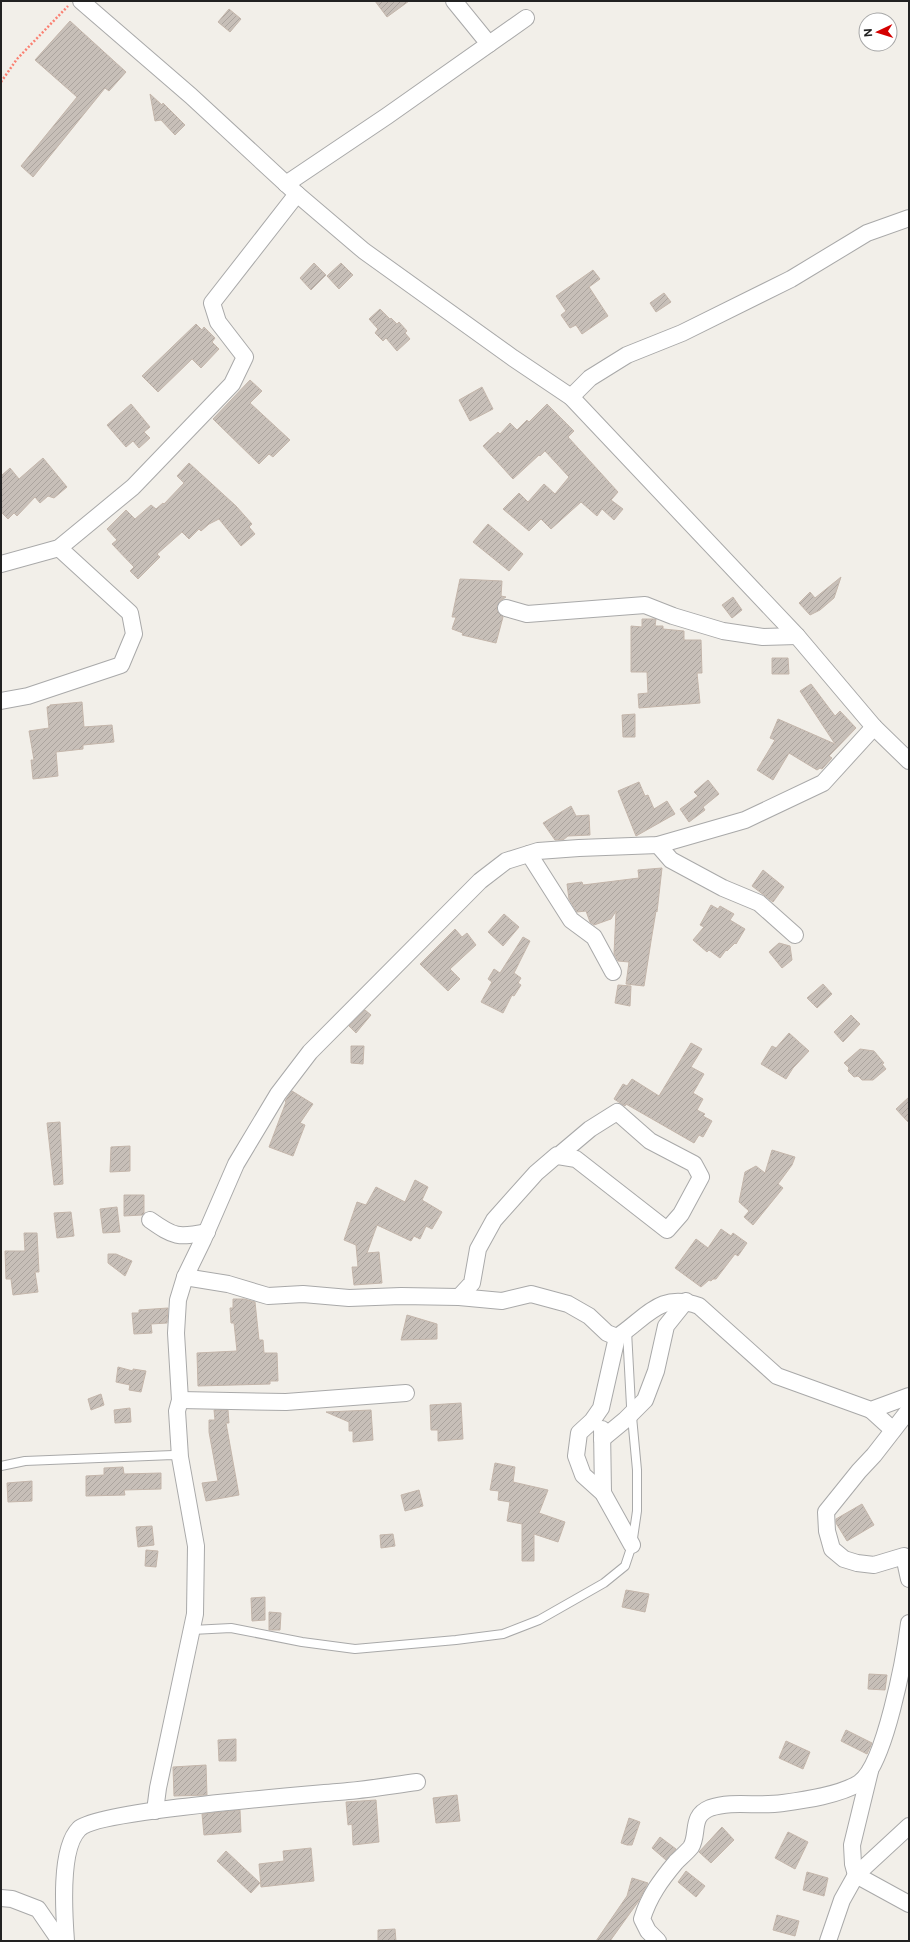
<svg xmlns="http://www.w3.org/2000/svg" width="910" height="1942" viewBox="0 0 910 1942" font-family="'Public Sans',sans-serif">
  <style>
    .building { fill: url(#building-hatch); stroke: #c4b6ab }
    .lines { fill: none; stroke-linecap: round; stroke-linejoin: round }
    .service-casing { stroke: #a9a9a9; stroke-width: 10 }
    .minor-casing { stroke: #a9a9a9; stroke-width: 18 }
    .path { stroke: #fa8072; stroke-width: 2.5; stroke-dasharray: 2 2; stroke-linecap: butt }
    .service { stroke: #fff; stroke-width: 8 }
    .minor { stroke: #fff; stroke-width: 16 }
  </style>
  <defs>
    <pattern id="building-hatch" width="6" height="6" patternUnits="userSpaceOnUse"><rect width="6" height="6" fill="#c7bfb8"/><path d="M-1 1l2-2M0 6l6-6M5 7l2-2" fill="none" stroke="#aba49e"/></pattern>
  </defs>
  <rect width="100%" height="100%" fill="#f2efe9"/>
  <g class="building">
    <path d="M375,1H409L387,17Z"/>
    <path d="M229,9L241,19L230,32L218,22Z"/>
    <path d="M70,21L126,72L109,91L105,88L33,177L21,166L77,97L35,60Z"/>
    <path d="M150,94L162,105L163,103L185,125L175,135L161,120L155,121Z"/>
    <path d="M314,263L326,275L311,290L300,278Z"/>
    <path d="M341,263L353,275L339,289L327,276Z"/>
    <path d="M593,270L600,279L589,287L608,316L582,334L576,325L570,328L561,315L566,311L556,296Z"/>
    <path d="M664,293L671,302L656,312L650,303Z"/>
    <path d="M380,309L390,319L391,318L397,324L399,322L407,331L405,333L410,339L397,351L386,338L383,341L375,333L378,329L369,319Z"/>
    <path d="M196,324L202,330L204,327L215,338L212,342L219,349L201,368L192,359L158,392L142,376Z"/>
    <path d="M250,380L262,391L250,403L290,440L273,457L269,454L259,464L213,419Z"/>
    <path d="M482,387L493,409L470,421L459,400Z"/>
    <path d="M131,404L150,427L144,432L150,438L139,448L133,441L126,447L107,425Z"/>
    <path d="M547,404L574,431L568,437L618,492L611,500L623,509L614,520L602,509L597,516L581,502L551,529L541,519L529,531L503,509L519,493L528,502L544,484L555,494L569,477L545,451L540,456L539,455L513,479L483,446L498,432L500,434L510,423L517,430L527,420L529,422Z"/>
    <path d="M43,458L67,487L54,498L48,496L40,503L35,497L17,516L14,513L8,519L1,512V476L10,468L19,479Z"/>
    <path d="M189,463L236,506L252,524L249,527L255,534L241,546L219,519L209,524L201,531L199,529L189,539L182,532L157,554L160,557L138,579L130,571L134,567L112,544L117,540L107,529L126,510L135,519L151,505L156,509L163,503L164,504L184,483L177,476Z"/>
    <path d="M488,524L523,554L509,571L473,542Z"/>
    <path d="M841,577L834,598L820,610L810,615L799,603L810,592L815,598Z"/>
    <path d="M460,579L502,581L501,596L506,597L500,601L497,606V611L503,617L496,643L462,635L463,633L452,629L456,617H452Z"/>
    <path d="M733,597L742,610L732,618L722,605Z"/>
    <path d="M642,619H656L655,626H663V629L684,631V640H701L702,673H697L700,703L639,708L638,694L648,693L647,672H631V626L642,627Z"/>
    <path d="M772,658H788L789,674H772Z"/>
    <path d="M811,684L835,716L840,711L856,728L829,756L832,758L822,769L820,768L817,770L789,753L773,780L757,770L775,740L770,738L778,719L835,744L800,691Z"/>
    <path d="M82,702L84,727L112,725L114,742L83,745V749L56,752L58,776L33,779L31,760H34L29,731L49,728L47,707L50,706V705Z"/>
    <path d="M635,714V737H623L622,715Z"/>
    <path d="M708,780L719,794L703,807L705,810L689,822L680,809L698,796L694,792Z"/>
    <path d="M639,782L645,796L648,795L654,809L667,801L675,814L636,836L618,791Z"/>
    <path d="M571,806L576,816L589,815L590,835L568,836L563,840H555L543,823Z"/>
    <path d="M662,868L657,912L656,911L651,941L644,986L626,984L629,962L618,961L614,954L616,911L611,919L594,925L590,922L586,911L577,912L569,899L567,884L582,882L583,885L639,878L638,870Z"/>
    <path d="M763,870L784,887L773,902L752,886Z"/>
    <path d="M711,905L718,909L720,906L734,914L730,920L745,929L736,944L735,943L727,951L726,950L720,958L709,950L707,952L693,940L704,927L700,925Z"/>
    <path d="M504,914L519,927L503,946L488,932Z"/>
    <path d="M455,929L462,937L467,933L476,945L450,969L460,979L448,991L420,964Z"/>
    <path d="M523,937L530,941L514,973L521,978L518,983L521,985L514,996L512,995L503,1013L481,1002L492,982L488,979L494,969L500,973Z"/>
    <path d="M779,943L790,946L792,960L782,968L769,952Z"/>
    <path d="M823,984L832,994L817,1008L807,998Z"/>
    <path d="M618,985L631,986L630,1006L615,1003Z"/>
    <path d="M365,1010L371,1015L356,1033L349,1026Z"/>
    <path d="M851,1015L860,1024L843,1042L834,1032Z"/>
    <path d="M789,1033L809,1051L793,1068L786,1079L761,1064L772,1046L776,1048Z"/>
    <path d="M691,1043L702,1049L691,1067L704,1074L693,1093L703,1099L697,1110L705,1114L703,1116L712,1121L703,1137L699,1135L694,1143L626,1104L625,1106L614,1099L623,1084L627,1086L632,1079L659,1096Z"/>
    <path d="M351,1046H364L363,1064L351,1063Z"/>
    <path d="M860,1049L874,1051L884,1063L882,1064L886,1069L873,1080H862L858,1076L854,1077L848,1071L849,1068L844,1063Z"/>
    <path d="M292,1091L313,1104L300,1123L305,1125L293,1156L269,1147L286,1102L285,1101Z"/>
    <path d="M909,1097V1123L896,1109Z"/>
    <path d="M60,1122L63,1184L54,1185L47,1123Z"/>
    <path d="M130,1146V1171L110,1172L111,1147Z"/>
    <path d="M772,1150L795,1157L792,1165L778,1184L783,1188L753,1225L744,1217L749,1211L739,1202L745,1172L756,1166L765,1173Z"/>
    <path d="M415,1180L428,1187L422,1200L442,1212L432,1229L426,1226L420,1239L414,1236L411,1241L377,1225L367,1253L379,1252L382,1283L354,1285L352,1267H358L356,1245L344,1240L357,1202L366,1205L376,1187L405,1202Z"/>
    <path d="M124,1195H144V1213L142,1215L124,1216Z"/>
    <path d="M117,1207L120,1232L103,1233L100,1209Z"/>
    <path d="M71,1212L74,1236L57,1238L54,1213Z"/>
    <path d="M721,1229L731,1236L733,1233L747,1243L738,1256L735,1254L716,1279H713L711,1281L709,1280L701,1287L675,1268L696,1239L708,1248Z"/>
    <path d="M24,1233H37L39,1272H35L38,1292L13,1295L11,1279H6L5,1251H25Z"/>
    <path d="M108,1254H116L132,1261L125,1276L108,1263Z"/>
    <path d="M233,1299H244L255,1302L259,1340H263L264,1353H277L278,1381H270V1384L198,1386L197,1353L237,1351L234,1323H231L230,1308H233Z"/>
    <path d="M168,1308L167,1323L151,1324L152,1333L134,1334L132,1313H139V1310Z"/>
    <path d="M407,1315L437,1324V1339L401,1340Z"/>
    <path d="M118,1367L133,1371V1369L146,1371L141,1392L129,1390L130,1385L116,1382Z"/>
    <path d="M101,1394L104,1405L91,1410L88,1399Z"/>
    <path d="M461,1403L463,1439L438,1441V1430H431L430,1405Z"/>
    <path d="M130,1408L131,1422L115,1423L114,1410Z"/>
    <path d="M214,1410H228L229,1423H226L239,1495L206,1501L202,1483L218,1481L209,1432V1420H215Z"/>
    <path d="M371,1410L373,1440L353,1442V1431H349V1422L326,1412Z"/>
    <path d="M495,1463L515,1467L513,1482L548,1490L539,1513L565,1522L558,1542L534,1534V1561H522V1524L507,1521L510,1502L498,1500L499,1491L490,1490Z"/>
    <path d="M123,1467L124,1474L161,1473V1489L124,1490L125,1495L86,1496V1476L104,1475V1468Z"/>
    <path d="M32,1481V1501L8,1502L7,1483Z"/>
    <path d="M419,1490L423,1506L405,1511L401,1495Z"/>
    <path d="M862,1504L874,1525L847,1541L836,1523V1519Z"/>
    <path d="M152,1526L154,1545L138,1547L136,1527Z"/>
    <path d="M393,1534L395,1546L381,1548L380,1535Z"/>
    <path d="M146,1550L158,1551L156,1567L145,1566Z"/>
    <path d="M626,1590L649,1594L645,1612L622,1607Z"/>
    <path d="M265,1597V1620L252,1621L251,1598Z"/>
    <path d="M269,1612L281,1613L280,1630H269Z"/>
    <path d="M869,1674L887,1675L885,1690L868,1689Z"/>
    <path d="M846,1730L872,1743L867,1754L841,1741Z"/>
    <path d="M236,1739V1761H219L218,1740Z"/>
    <path d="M786,1741L810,1752L803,1769L779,1758Z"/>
    <path d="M206,1765L207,1795L174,1796L173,1767Z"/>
    <path d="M457,1795L460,1821L436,1823L433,1798Z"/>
    <path d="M376,1800L379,1842L353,1845L352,1824L348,1825L346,1802Z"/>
    <path d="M240,1810L241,1832L204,1835L202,1814Z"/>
    <path d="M629,1818L640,1822L632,1845H627L621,1843Z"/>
    <path d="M722,1827L734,1840L711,1863L699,1852Z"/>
    <path d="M788,1832L808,1842L795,1869L775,1858Z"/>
    <path d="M660,1837L676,1849L666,1860L652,1848Z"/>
    <path d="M311,1848L314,1881L261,1887L259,1864L284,1861L283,1851Z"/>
    <path d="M226,1851L260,1883L251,1893L217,1861Z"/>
    <path d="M686,1871L705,1886L696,1897L678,1882Z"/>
    <path d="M807,1872L828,1878L824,1896L803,1890Z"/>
    <path d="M632,1878L648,1883L638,1902L610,1941H596L627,1896Z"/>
    <path d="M777,1915L799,1921L795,1936L773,1930Z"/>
    <path d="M395,1929L396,1941H378V1930Z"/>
  </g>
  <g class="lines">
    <defs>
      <g id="service">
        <path d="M1,1466L25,1461L173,1455L180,1457"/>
        <path d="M192,1630L231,1628L302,1642L355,1649L456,1640L503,1634L539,1620L604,1583L625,1566L632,1545L637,1511V1470L631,1406L627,1331"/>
      </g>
      <g id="minor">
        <path d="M81,1L191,96L297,194L364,251L513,358L571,397L797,636L874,727L909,761"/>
        <path d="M454,1L489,44"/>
        <path d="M286,184L387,116L526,18"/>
        <path d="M571,397L590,378L627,355L682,333L791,279L867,233L909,218"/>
        <path d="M1,564L59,548L133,487L232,384L245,357L218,322L212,303L297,194"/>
        <path d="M506,608L527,614L645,605L673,616L723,631L763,637L797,636"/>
        <path d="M1,701L28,696L121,665L134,634L130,613L59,548"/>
        <path d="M658,845L671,860L723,888L759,903L795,935"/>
        <path d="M529,854L571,920L594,937L613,972"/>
        <path d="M150,1220C174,1237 178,1238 207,1232"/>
        <path d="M185,1277L228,1284L268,1296L303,1294L349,1298L401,1296L459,1297L502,1301L531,1294L568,1304L589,1316L607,1333L617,1337C646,1318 660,1291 699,1306L777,1376L871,1410L909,1396"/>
        <path d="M459,1297L472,1283L478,1249L494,1220L536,1173L557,1155L558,1156L576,1159L667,1230L681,1214L701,1177L694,1164L650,1141L617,1112L590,1129L558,1156"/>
        <path d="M617,1337L601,1408L592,1421L579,1433L576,1456L583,1475L603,1493L632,1545"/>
        <path d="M180,1400L286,1402L406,1393"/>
        <path d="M871,1410L893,1430"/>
        <path d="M909,1410L874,1455L859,1471L826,1512L827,1531L832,1549L844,1559L857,1563L874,1565L904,1556L909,1579"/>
        <path d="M602,1429L603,1493"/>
        <path d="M602,1439L625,1420L645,1400L656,1371L666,1326L686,1301"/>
        <path d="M870,1771L852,1845L853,1864L856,1875L909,1904"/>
        <path d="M155,1811L158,1788L195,1614L196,1546L180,1457L177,1411L180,1400L176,1333L178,1300L185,1277L203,1240L236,1164L278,1094L310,1052L480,881L506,861L538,851L579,848L658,845L745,820L823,783L874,727"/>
        <path d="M1,1898L12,1899L38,1909L60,1941"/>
        <path d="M66,1941C64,1914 59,1849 79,1829C97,1810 308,1795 348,1791C371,1789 394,1785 417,1782"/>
        <path d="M658,1941L648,1931L642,1919C649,1896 661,1880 676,1862C681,1857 687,1852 691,1847C699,1834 690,1816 710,1808C733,1800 759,1807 783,1803C805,1800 840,1795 859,1783C885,1766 905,1655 909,1623"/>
        <path d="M828,1941L842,1900L856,1875L909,1826"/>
      </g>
    </defs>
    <use href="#service" class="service-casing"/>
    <use href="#minor" class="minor-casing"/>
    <path class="path" d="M1,82L17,59L68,6"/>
    <use href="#service" class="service"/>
    <use href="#minor" class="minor"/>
  </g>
  <rect width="910" height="1942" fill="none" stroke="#222222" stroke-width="4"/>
  <g transform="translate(878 32) rotate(266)"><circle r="19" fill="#ffffff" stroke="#a7a7a7"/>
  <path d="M0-3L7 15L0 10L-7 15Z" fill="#d40000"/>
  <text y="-6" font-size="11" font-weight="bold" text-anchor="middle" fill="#222222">N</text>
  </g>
</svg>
